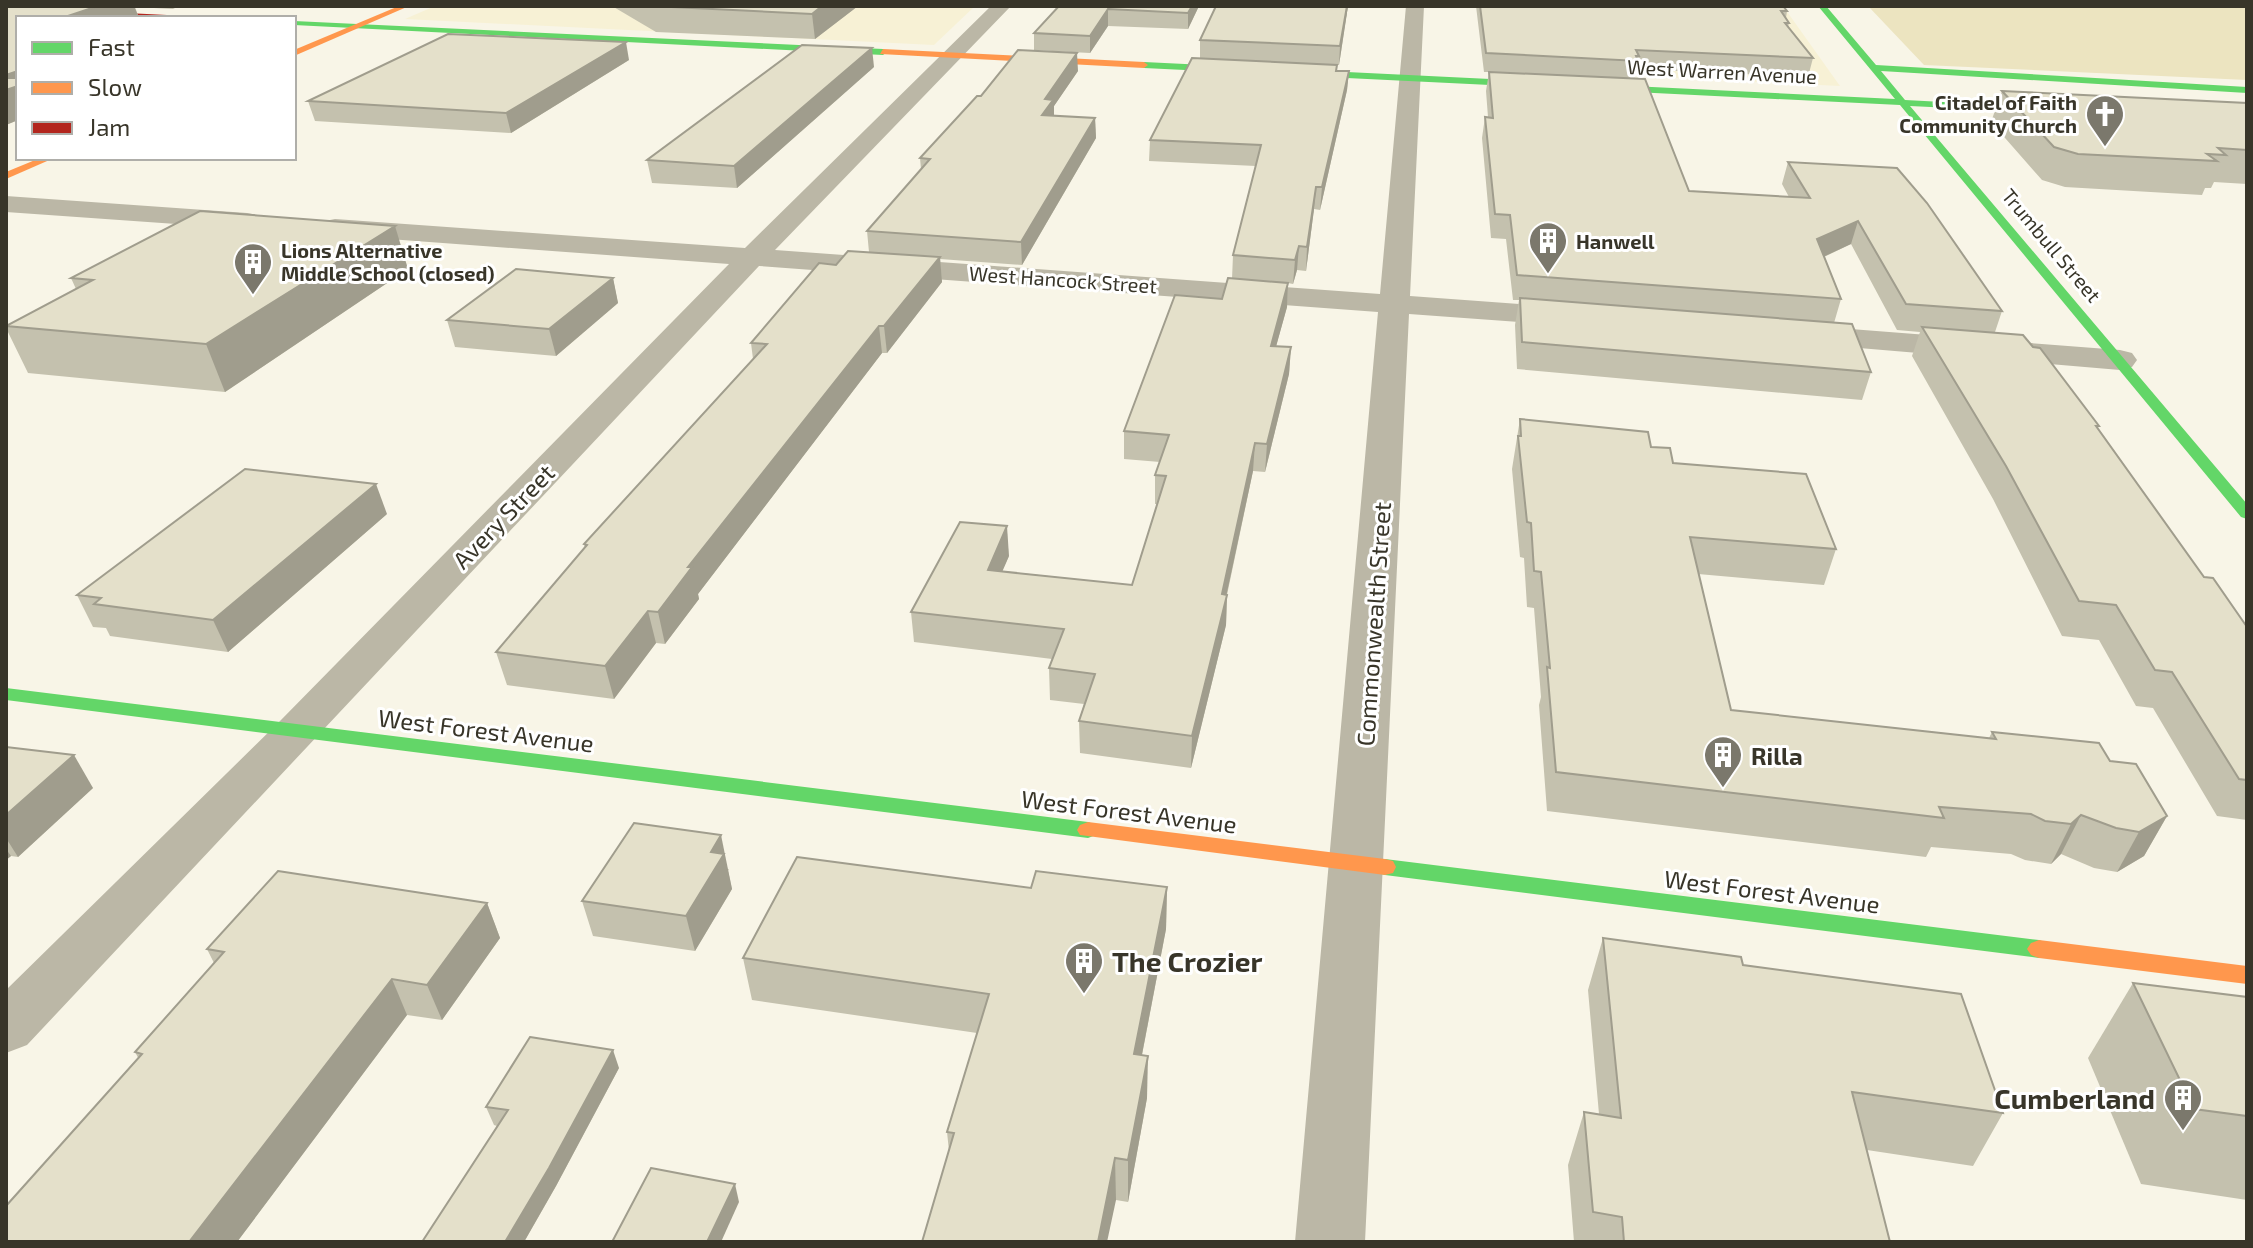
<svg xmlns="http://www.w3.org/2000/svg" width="2253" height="1248" viewBox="0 0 2253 1248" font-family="'Exo 2',sans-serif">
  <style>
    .built { fill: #f7f1d5 }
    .green { fill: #ece4c0 }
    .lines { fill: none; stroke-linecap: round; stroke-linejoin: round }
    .street { fill: #bbb7a6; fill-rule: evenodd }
    .fast { fill: #63d668; fill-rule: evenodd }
    .slow { fill: #ff974d; fill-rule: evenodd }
    .jam { fill: #b3261e; fill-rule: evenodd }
    .wall { fill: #c4c1ae }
    .shaded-wall { fill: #a09d8d }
    .building { fill: #e4e0ca; stroke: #a09d8d; stroke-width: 2 }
    .labels { text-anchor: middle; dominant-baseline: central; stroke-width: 6; stroke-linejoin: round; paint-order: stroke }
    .far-street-label { font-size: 20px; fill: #383529; stroke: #fff }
    .far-poi-label { font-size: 20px; font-weight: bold; fill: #383529; stroke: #fff; text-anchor: start }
    .street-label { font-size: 24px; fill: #383529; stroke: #fff }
    .poi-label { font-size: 24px; font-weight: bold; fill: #383529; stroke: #fff; text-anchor: start }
    .near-poi-label { font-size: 28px; font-weight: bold; fill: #383529; stroke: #fff; text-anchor: start }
  </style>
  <rect width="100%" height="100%" fill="#f8f5e7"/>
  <g class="built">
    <path d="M435,6H975L934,45L405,19Z"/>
    <path d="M1632,6H1783L1840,86L1660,77Z"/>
  </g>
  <path class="green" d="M1868,6H2247V80L1924,65Z"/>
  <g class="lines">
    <g class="street">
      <path d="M991,6H1011L775,250L1380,294L1406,6H1424L1410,296L1575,308L1586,310L1591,317L1586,324L1575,326L1409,314L1365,1242H1295L1378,312L759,266L27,1045L6,1053V990L281,720L729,264L335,235L325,233L321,227L325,221L335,219L745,248Z"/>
      <path d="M6,196L247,213L257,215L261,221L257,227L247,229L6,212Z"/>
      <path d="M1799,325L2120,350L2132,353L2137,360L2132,367L2120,370L1788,342L1783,335L1788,328Z"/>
    </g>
    <g class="fast">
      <path d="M1818,6H1826L1876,65L2247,87V93L1881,71L1905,100L2060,108L2057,113L1910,106L2247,504V519L2241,517L1900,105L1144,68L1140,65L1144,62L1895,99Z"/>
      <path d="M294,21L883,49L887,52L883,55L294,25Z"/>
      <path d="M6,688L1088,822L1096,825L1099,830L1096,835L1088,838L6,700Z"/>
      <path d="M1385,859L2039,940L2047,943L2051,949L2047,955L2039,958L1385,875L1377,873L1374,867L1377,861Z"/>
    </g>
    <g class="slow">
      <path d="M399,6H409L294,56V50Z"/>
      <path d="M883,49L1144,62L1148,65L1144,68L880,54Z"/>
      <path d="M40,158H54L6,179V172Z"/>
      <path d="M1088,822L1385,859L1393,861L1396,867L1393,873L1385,875L1080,835L1077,830L1080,825Z"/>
      <path d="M2039,940L2247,966V984L2039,958L2031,955L2027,949L2031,943Z"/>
    </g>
    <path class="jam" d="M6,7L187,16L191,18L6,11Z"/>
  </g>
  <g class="wall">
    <path d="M6,6H179L173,9L135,7L139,18H18V120L6,125Z"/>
    <path d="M612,6H858L815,39L656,32Z"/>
    <path d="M1059,6H1199L1188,29L1108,26L1090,53L1034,50V33Z"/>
    <path d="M1348,6L1339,65L1200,58V40Z"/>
    <path d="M1476,6H1783L1787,11L1786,18L1789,23L1788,27L1813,58L1808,77L1636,69L1634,79L1689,191L1789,197L1782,184L1788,162L2002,311L1995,332L2033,347L2099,426L2098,428L2204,577L2247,627V820L2217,816L2153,708L2136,706L2099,640L2062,636L1993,499L1912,356L1920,332L1897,330L1851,244L1824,257L1841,299L1834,323L1871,372L1862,400L1517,369L1515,325L1519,300H1513L1506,239L1491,238L1482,138L1485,117H1488L1486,91L1489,72H1484Z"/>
    <path d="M629,60L511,133L315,121L308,101Z"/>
    <path d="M874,67L737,188L652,183L647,160Z"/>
    <path d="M1078,71L1054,106V116L1095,118L1096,138L1022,265L940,259L942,282L887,353H882L698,594L699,599L665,644L656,643L614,699L507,685L496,652L585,548L584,544L753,359L751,343L836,265L869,252L867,231L921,169L920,158L981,96Z"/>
    <path d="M1337,71H1349L1347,90L1320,210L1314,209L1306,271L1297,270L1293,284L1288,283L1287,307L1276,346L1291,347L1289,374L1265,472L1253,471L1227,595L1226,625L1191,768L1080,753L1079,721L1084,704L1050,700L1049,668L1052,659L914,642L911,612L1009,556L1002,571L1132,585L1158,504H1155V475L1160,462L1124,459V431L1222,299L1232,279L1233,255L1256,166L1149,161L1150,140Z"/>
    <path d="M2002,91L2247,103V184L2214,182L2211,188H2205L2202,195L2065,187L2042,180L1991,122Z"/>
    <path d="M408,269L225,392L28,373L6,328V326L76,289L71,278Z"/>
    <path d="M613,278L618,303L556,356L455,347L447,320Z"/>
    <path d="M1520,419L1651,447L1673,463L1836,549L1824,585L1698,574L1731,710L1989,738L1992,732L2110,761L2167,816L2144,856L2117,872L2094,868L2061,854L2051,864L2025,860L2011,854L1931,847L1926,857L1547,811L1539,705L1541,697L1534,608L1527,607L1524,558L1520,557L1512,469Z"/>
    <path d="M387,514L228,652L110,636L106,628L93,627L77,595Z"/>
    <path d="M6,747L93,788L18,857L11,856L6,860Z"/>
    <path d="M729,869L728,871L732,889L695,951L593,936L582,901Z"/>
    <path d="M1167,887L1166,929L1142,1055L1147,1098L1128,1202L1116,1200L949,1151L947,1132L977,1033L752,1000L743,958L1031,888Z"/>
    <path d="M487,903L500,938L442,1020L407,1015L237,1242L135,1052L214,963L207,949Z"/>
    <path d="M1603,938L1743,965L2003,1113L1973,1166L1867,1150L1890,1242H1574L1568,1165L1584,1112L1599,1114L1588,990Z"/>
    <path d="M2133,983L2247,997V1200L2141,1184L2088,1058Z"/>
    <path d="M619,1068L556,1186L524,1242H422L497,1126L494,1125L486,1107Z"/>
  </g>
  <g class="shaded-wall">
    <path d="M98,6H134L139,18H62Z"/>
    <path d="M822,6H858L815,39L812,14Z"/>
    <path d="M1192,6H1199L1188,29V13Z"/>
    <path d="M1347,6H1348L1339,65L1340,46Z"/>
    <path d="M1108,9V26L1090,53V36Z"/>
    <path d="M626,42L629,60L511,133L506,113Z"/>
    <path d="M872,48L874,67L737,188L734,166Z"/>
    <path d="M1077,53L1078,71L1054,106V119L1042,115L1045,99Z"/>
    <path d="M18,71V120L6,125V75Z"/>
    <path d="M1349,71L1347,90L1320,210L1322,187Z"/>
    <path d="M1095,118L1096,138L1022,265L1021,242Z"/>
    <path d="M1316,187L1314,209L1306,271L1307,247Z"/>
    <path d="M1858,221L1851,244L1810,263L1817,239Z"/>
    <path d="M395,226L408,269L225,392L206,344Z"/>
    <path d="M1299,246L1297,270L1293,284L1295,260Z"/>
    <path d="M940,257L942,282L887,353L884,326Z"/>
    <path d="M613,278L618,303L556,356L549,329Z"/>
    <path d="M1288,283L1287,307L1269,372L1271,346Z"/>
    <path d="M879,326L882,353L698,594L699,599L665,644L658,612L688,567Z"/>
    <path d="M1291,347L1289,374L1265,472L1267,444Z"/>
    <path d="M1255,443L1253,471L1223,611L1227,595L1226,625L1191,768L1192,736Z"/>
    <path d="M376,484L387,514L228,652L213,620Z"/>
    <path d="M1007,526L1009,556L990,600L988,570Z"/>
    <path d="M648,611L656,643L614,699L605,666Z"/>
    <path d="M74,755L93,788L18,857L6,838V815Z"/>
    <path d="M2081,815L2061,854L2051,864L2071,824Z"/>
    <path d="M2167,816L2144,856L2117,872L2139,832Z"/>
    <path d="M721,835L732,889L695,951L686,916L711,852Z"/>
    <path d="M6,849L11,856L6,860Z"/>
    <path d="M1167,887L1166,929L1134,1096V1054Z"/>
    <path d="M487,903L500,938L442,1020L427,985Z"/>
    <path d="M392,979L407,1015L237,1242H189Z"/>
    <path d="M613,1050L619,1068L556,1186L524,1242H505Z"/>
    <path d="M1148,1056L1147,1098L1128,1202V1160Z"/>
    <path d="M1115,1158L1116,1200L1107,1242H1098Z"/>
    <path d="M735,1184L739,1202L721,1242H707Z"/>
  </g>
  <g class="building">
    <path d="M6,6H98L62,18H65H18V71L6,75Z"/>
    <path d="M651,6H822L812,14Z"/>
    <path d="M1059,6H1192L1188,13L1108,9L1090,36L1034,33Z"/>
    <path d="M1216,6H1347L1340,46L1200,40Z"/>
    <path d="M1480,6H1783L1787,11H1781L1789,23H1785L1813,58L1636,50L1639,56H1636L1638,61L1486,53Z"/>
    <path d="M448,34L626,42L506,113L308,101Z"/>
    <path d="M802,45L872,48L734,166L647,160Z"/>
    <path d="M1018,50L1077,53L1045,99L1053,100L1042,115L1095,118L1021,242L867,231L930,159L920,158L977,96H981Z"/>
    <path d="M1192,58L1337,65L1336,71H1349L1322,187H1316L1307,247L1299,246L1295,260L1233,255L1261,145L1150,140Z"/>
    <path d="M1489,72L1645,79L1689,191L1810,198L1788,162L1897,168L1927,203L2002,311L1906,304L1858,221L1817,239L1841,299L1517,275L1510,215L1495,214L1485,117L1493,118Z"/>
    <path d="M6,78H18V86L6,90Z"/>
    <path d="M2002,91L2247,103V150L2218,148L2226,155L2207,154L2217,161L2078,154L2054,147Z"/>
    <path d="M200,211L395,226L206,344L6,326L93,280L71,278Z"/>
    <path d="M848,251L940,257L884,326H879L688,567H692L658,612L648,611L605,666L496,652L587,545L584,544L767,344L751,343L819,263L836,265Z"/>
    <path d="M516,269L613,278L549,329L447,320Z"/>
    <path d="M1228,278L1288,283L1271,346L1291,347L1267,444L1255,443L1222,594L1227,595L1192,736L1079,721L1095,674L1049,668L1064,629L911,612L960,522L1007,526L988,570L1132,585L1166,476L1155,475L1169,435L1124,431L1175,295L1222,299Z"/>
    <path d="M1520,298L1852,324L1871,372L1522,342Z"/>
    <path d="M1922,327L2023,335L2033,347L2040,348L2099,426H2096L2204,577L2213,578L2247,627V780L2239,779L2172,672L2155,670L2116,605L2079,601L2006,466Z"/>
    <path d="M1520,419L1648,432L1651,447L1670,448L1673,463L1806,474L1836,549L1690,537L1731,710L1996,739L1992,732L2099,743L2110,761L2136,764L2167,816L2139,832L2116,828L2081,815L2071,824L2045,821L2031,814L1939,807L1944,818L1556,772L1547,667L1550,668L1541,572L1534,571L1531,523L1527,522L1518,436H1521Z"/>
    <path d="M245,469L376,484L213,620L94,604L101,598L77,595Z"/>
    <path d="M6,747L74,755L6,815Z"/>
    <path d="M634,823L721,835L711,852L724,854L686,916L582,901Z"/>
    <path d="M797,857L1031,888L1036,871L1167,887L1134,1054L1148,1056L1128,1160L1115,1158L1098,1242H922L954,1133L947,1132L989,994L743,958Z"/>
    <path d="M278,871L487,903L427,985L392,979L189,1242H6V1206L142,1054L135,1052L224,952L207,949Z"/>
    <path d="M1603,938L1741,957L1743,965L1961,994L2003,1113L1852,1092L1890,1242H1624L1622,1217L1593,1212L1584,1112L1621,1118Z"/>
    <path d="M2133,983L2247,997V1116L2194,1109Z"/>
    <path d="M530,1037L613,1050L549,1168L505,1242H422L508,1110L486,1107Z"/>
    <path d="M651,1168L735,1184L707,1242H612Z"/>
  </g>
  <defs>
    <symbol id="church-pin" viewBox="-11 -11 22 30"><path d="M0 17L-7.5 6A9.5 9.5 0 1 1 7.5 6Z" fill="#7b786c" stroke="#fff"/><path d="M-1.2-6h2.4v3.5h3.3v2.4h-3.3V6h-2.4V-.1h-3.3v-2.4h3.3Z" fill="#fff"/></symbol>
    <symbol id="building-pin" viewBox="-11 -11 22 30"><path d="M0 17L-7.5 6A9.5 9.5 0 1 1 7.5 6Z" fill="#7b786c" stroke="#fff"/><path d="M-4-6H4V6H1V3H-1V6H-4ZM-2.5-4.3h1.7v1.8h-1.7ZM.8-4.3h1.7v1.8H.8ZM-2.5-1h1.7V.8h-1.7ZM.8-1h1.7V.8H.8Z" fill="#fff"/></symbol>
  </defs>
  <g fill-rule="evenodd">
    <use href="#church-pin" x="2083" y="92" width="44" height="60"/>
    <use href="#building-pin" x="1526" y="219" width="44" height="60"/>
    <use href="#building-pin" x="231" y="240" width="44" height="60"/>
    <use href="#building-pin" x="1701" y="733" width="44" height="60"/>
    <use href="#building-pin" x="1062" y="939" width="44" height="60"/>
    <use href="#building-pin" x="2161" y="1076" width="44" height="60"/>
  </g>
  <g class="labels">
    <g class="far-street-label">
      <text transform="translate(1722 71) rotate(3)">West Warren Avenue</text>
      <text transform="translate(2052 245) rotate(50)">Trumbull Street</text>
      <text transform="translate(1063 279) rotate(4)">West Hancock Street</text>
    </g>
    <g class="far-poi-label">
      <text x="2077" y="102" text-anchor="end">Citadel of Faith<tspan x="2077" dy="23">Community Church</tspan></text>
      <text x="1576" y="241">Hanwell</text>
      <text x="281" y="250">Lions Alternative<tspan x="281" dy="23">Middle School (closed)</tspan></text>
    </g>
    <g class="street-label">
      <text transform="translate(503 516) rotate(-46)">Avery Street</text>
      <text transform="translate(1373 624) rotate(-86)">Commonwealth Street</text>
      <text transform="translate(486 730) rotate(7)">West Forest Avenue</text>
      <text transform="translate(1129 811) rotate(7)">West Forest Avenue</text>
      <text transform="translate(1772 891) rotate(7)">West Forest Avenue</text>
    </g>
    <g class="poi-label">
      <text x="1751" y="755">Rilla</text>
    </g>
    <g class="near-poi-label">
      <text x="1112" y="961">The Crozier</text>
      <text x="2155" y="1098" text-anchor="end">Cumberland</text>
    </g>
  </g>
  <rect width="2253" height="1248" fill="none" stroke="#383529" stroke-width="16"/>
  <rect x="16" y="16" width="280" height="144" fill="#ffffff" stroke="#afaea9" stroke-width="2"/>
  <rect x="32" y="42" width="40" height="12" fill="#63d668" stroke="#afaea9" stroke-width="2"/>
  <text x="88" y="56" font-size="24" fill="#383529">Fast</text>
  <rect x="32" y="82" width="40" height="12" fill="#ff974d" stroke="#afaea9" stroke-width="2"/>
  <text x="88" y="96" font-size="24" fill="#383529">Slow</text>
  <rect x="32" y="122" width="40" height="12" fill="#b3261e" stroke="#afaea9" stroke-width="2"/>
  <text x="88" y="136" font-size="24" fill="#383529">Jam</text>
</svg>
